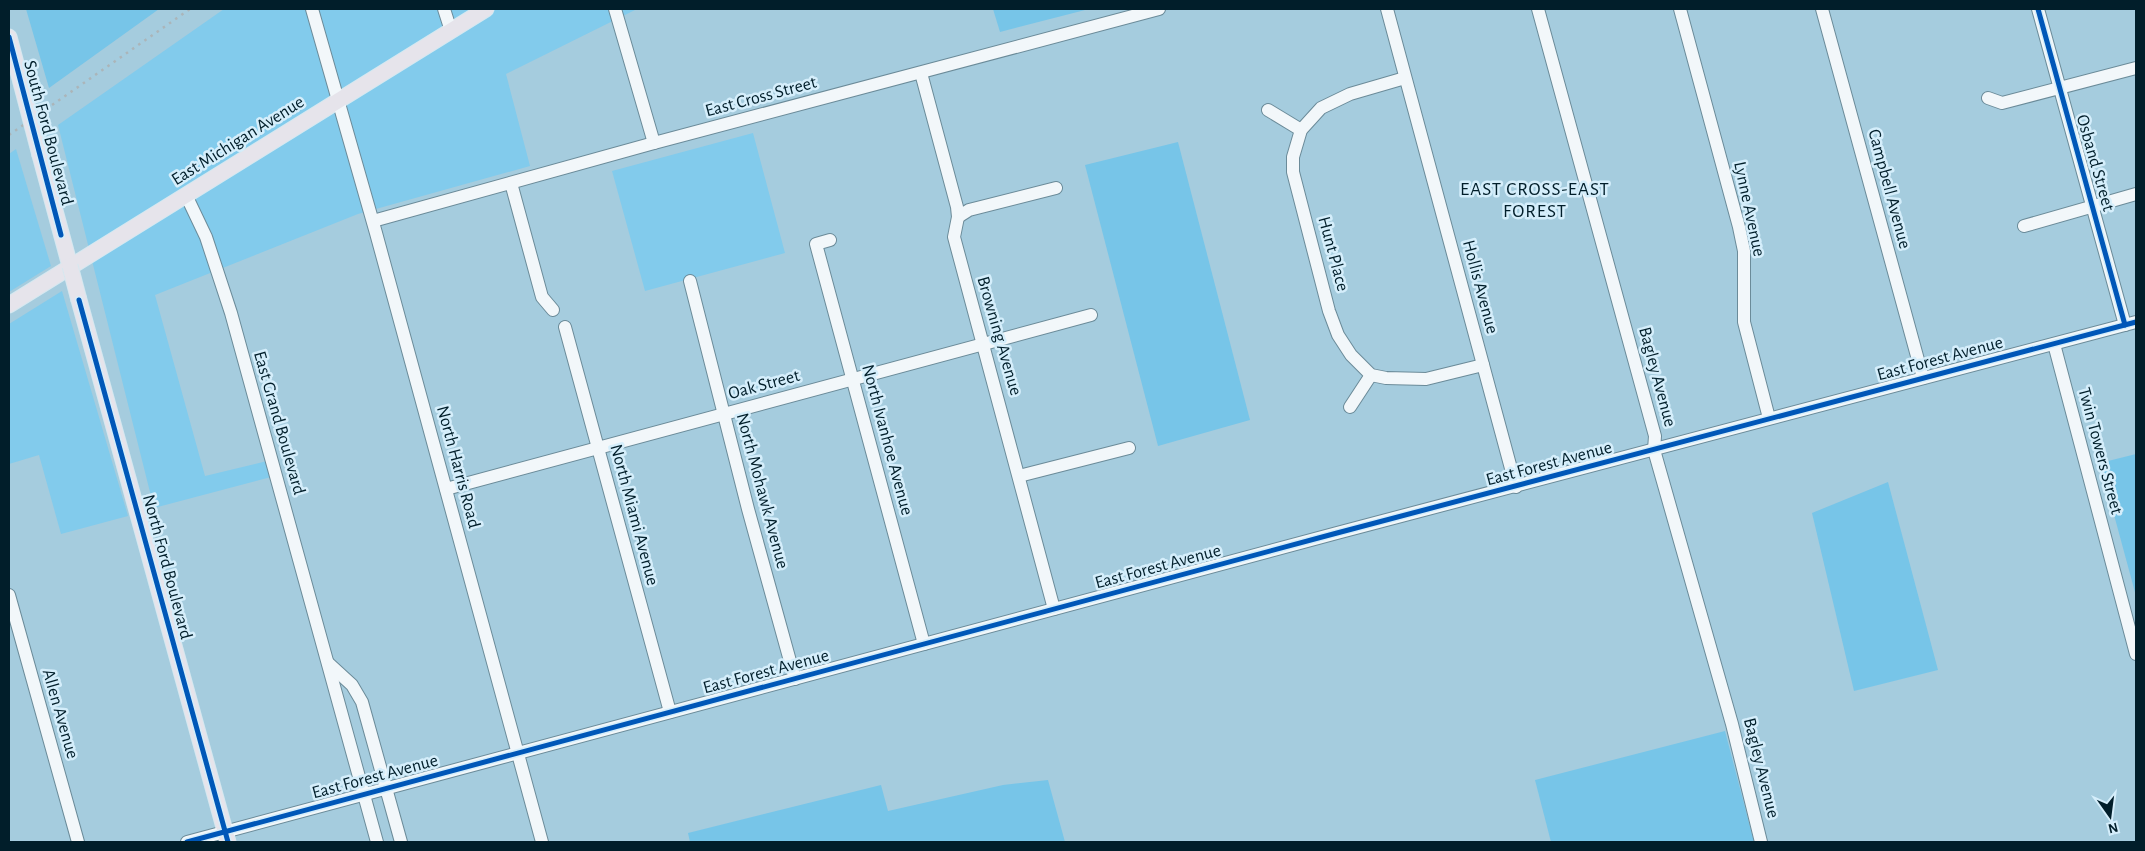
<svg xmlns="http://www.w3.org/2000/svg" width="2145" height="851" viewBox="0 0 2145 851" font-family="'Alegreya Sans',sans-serif">
  <style>
    .built { fill: #82cbec }
    .green { fill: #77c5e8 }
    .lines { fill: none; stroke-linecap: round; stroke-linejoin: round }
    .minor-casing { stroke: #6b8b99; stroke-width: 14 }
    .major-casing { stroke: #d6e8f0; stroke-width: 17 }
    .minor { stroke: #f2f7fa; stroke-width: 12 }
    .major { stroke: #e6e4eb; stroke-width: 15 }
    .rail { stroke: #abb5b9; stroke-width: 2.5; stroke-dasharray: 2.5 5; stroke-linecap: butt }
    .major-bridge-casing { stroke: #d6e8f0; stroke-width: 17; stroke-linecap: butt }
    .major-bridge { stroke: #e6e4eb; stroke-width: 15 }
    .cycleway-casing { stroke: #d5eefb; stroke-width: 8 }
    .cycleway { stroke: #0057b8; stroke-width: 5 }
    .labels { text-anchor: middle; dominant-baseline: central; stroke-width: 5; stroke-linejoin: round; paint-order: stroke }
    .street-label { font-size: 18px; fill: #011e2a; stroke: #d5eefb }
    .neighbourhood-label { font-size: 19px; letter-spacing: 1px; fill: #011e2a; stroke: #d5eefb }
  </style>
  <rect width="100%" height="100%" fill="#a5ccde"/>
  <g class="built">
    <path d="M224,9H637L506,74L530,166L358,214L155,295L205,476L267,461L271,477L154,508L58,125Z"/>
    <path d="M753,133L785,253L645,291L612,171Z"/>
    <path d="M16,149L51,266L9,292V154Z"/>
    <path d="M62,291L128,516L61,534L39,455L9,464V324Z"/>
  </g>
  <g class="green">
    <path d="M26,9H159L49,88Z"/>
    <path d="M993,9H1089L1000,32Z"/>
    <path d="M1178,142L1250,420L1158,446L1085,165Z"/>
    <path d="M2136,454V596L2100,463Z"/>
    <path d="M1888,482L1938,670L1854,691L1812,513Z"/>
    <path d="M1725,731L1754,842H1551L1535,780Z"/>
    <path d="M1048,780L1065,842H690L688,833L881,785L888,811L1003,785Z"/>
  </g>
  <g class="lines">
    <defs>
      <g id="minor">
        <path d="M312,9L376,233L542,842"/>
        <path d="M444,9L451,31"/>
        <path d="M615,9L654,143"/>
        <path d="M1387,9L1516,487"/>
        <path d="M1538,9L1655,436L1654,450L1732,724L1761,842"/>
        <path d="M1680,9L1739,227L1744,251V322L1769,418"/>
        <path d="M1822,9L1923,378"/>
        <path d="M2038,9L2125,325"/>
        <path d="M921,73L957,207L958,217L954,237L1054,609"/>
        <path d="M1405,78L1350,94L1321,108L1301,130L1293,157V172L1329,311L1338,335L1351,355L1371,375L1386,378L1426,379L1483,365"/>
        <path d="M1988,98L2002,103L2136,68"/>
        <path d="M1268,110L1301,130"/>
        <path d="M511,183L542,297L553,310"/>
        <path d="M186,195L206,237L231,313L377,842"/>
        <path d="M958,217L969,210L1056,188"/>
        <path d="M373,221L654,143L1159,9"/>
        <path d="M2024,226L2136,194"/>
        <path d="M830,240L816,244L924,644"/>
        <path d="M690,281L748,509L795,679"/>
        <path d="M565,327L670,712"/>
        <path d="M2054,344L2136,654"/>
        <path d="M1350,407L1371,375"/>
        <path d="M1019,476L1129,448"/>
        <path d="M446,489L1091,315"/>
        <path d="M9,595L78,842"/>
        <path d="M328,663L352,685L362,702L401,842"/>
        <path d="M187,842L1337,533L2136,322"/>
      </g>
      <g id="major">
        <path d="M9,37L18,71"/>
        <path d="M40,155L70,266"/>
        <path d="M79,300L228,842"/>
        <path d="M9,305L486,9"/>
      </g>
    </defs>
    <use href="#minor" class="minor-casing"/>
    <use href="#major" class="major-casing"/>
    <use href="#minor" class="minor"/>
    <use href="#major" class="major"/>
    <path class="rail" d="M9,135L190,9"/>
    <defs>
      <g id="major-bridge">
        <path d="M18,71L40,155"/>
        <path d="M70,266L79,300"/>
      </g>
    </defs>
    <use href="#major-bridge" class="major-bridge-casing"/>
    <use href="#major-bridge" class="major-bridge"/>
    <defs>
      <g id="cycleway">
        <path d="M2038,9L2125,325"/>
        <path d="M9,37L61,235"/>
        <path d="M79,300L228,842"/>
        <path d="M187,842L1337,533L2136,322"/>
      </g>
    </defs>
    <use href="#cycleway" class="cycleway-casing"/>
    <use href="#cycleway" class="cycleway"/>
  </g>
  <g class="labels">
    <g class="street-label">
      <text transform="translate(761 97) rotate(-15)">East Cross Street</text>
      <text transform="translate(48 133) rotate(75)">South Ford Boulevard</text>
      <text transform="translate(238 141) rotate(-32)">East Michigan Avenue</text>
      <text transform="translate(2095 163) rotate(74)">Osband Street</text>
      <text transform="translate(1889 189) rotate(75)">Campbell Avenue</text>
      <text transform="translate(1749 209) rotate(78)">Lynne Avenue</text>
      <text transform="translate(1333 254) rotate(75)">Hunt Place</text>
      <text transform="translate(1480 287) rotate(75)">Hollis Avenue</text>
      <text transform="translate(999 336) rotate(74)">Browning Avenue</text>
      <text transform="translate(1940 359) rotate(-15)">East Forest Avenue</text>
      <text transform="translate(1657 377) rotate(75)">Bagley Avenue</text>
      <text transform="translate(764 385) rotate(-15)">Oak Street</text>
      <text transform="translate(279 423) rotate(74)">East Grand Boulevard</text>
      <text transform="translate(887 440) rotate(75)">North Ivanhoe Avenue</text>
      <text transform="translate(2100 451) rotate(75)">Twin Towers Street</text>
      <text transform="translate(1549 464) rotate(-15)">East Forest Avenue</text>
      <text transform="translate(458 467) rotate(75)">North Harris Road</text>
      <text transform="translate(762 491) rotate(75)">North Mohawk Avenue</text>
      <text transform="translate(634 515) rotate(75)">North Miami Avenue</text>
      <text transform="translate(167 567) rotate(75)">North Ford Boulevard</text>
      <text transform="translate(1158 567) rotate(-15)">East Forest Avenue</text>
      <text transform="translate(766 672) rotate(-15)">East Forest Avenue</text>
      <text transform="translate(60 714) rotate(74)">Allen Avenue</text>
      <text transform="translate(1761 768) rotate(76)">Bagley Avenue</text>
      <text transform="translate(375 777) rotate(-15)">East Forest Avenue</text>
    </g>
    <g class="neighbourhood-label">
      <text x="1535" y="189">EAST CROSS-EAST<tspan x="1535" dy="22">FOREST</tspan></text>
    </g>
  </g>
  <rect width="2145" height="851" fill="none" stroke="#011e2a" stroke-width="20"/>
  <g transform="translate(2110 816) rotate(166)" stroke="#d5eefb" stroke-width="4" paint-order="stroke">
  <path d="M0-4L9 19L0 12L-9 19Z" fill="#011e2a"/>
  <text y="-8" font-size="14" font-weight="bold" text-anchor="middle" fill="#011e2a">N</text>
  </g>
</svg>
